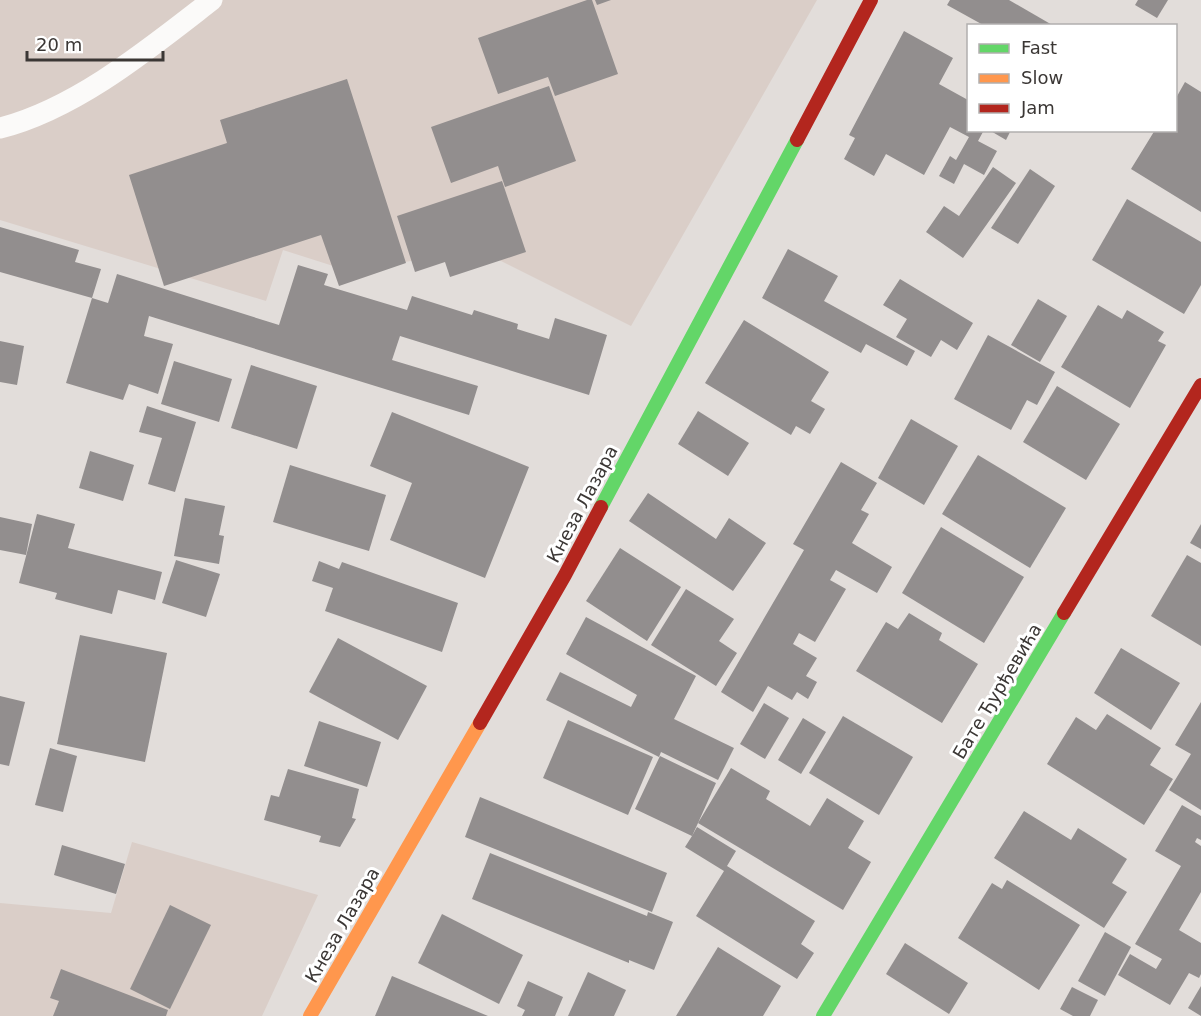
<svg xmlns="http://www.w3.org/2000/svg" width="1201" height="1016" viewBox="0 0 1201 1016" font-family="'DejaVu Sans',sans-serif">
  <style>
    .built { fill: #dacec8 }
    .building { fill: #928e8e }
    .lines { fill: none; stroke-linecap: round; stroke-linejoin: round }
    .lane { stroke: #fbfaf9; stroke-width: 21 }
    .fast { stroke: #63d668; stroke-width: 14 }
    .slow { stroke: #ff974d; stroke-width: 14 }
    .jam { stroke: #b3261e; stroke-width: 14 }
    .labels { text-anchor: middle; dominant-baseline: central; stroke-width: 6; stroke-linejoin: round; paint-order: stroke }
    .street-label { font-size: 18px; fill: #3b3735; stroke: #fff }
  </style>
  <rect width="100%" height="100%" fill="#e2ddda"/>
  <g class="built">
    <path d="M0,0H817L631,326L479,250L349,271L283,250L266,301L0,220Z"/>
    <path d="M132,842L318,895L262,1016H0V903L111,913Z"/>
  </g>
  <g class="building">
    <path d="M587,0H592L618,74L555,96L548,77L498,94L478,38Z"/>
    <path d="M595,0H611L597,5Z"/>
    <path d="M950,0H1009L1054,26H985L947,5Z"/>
    <path d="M1138,0H1168L1157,18L1135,5Z"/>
    <path d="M904,31L953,58L939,84L968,100V130H984L978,141L997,151L984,175L964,164L954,184L939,176L950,156L956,160L969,137L950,127L924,175L886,154L874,176L844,159L855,138L849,135Z"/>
    <path d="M347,79L406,263L339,286L321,235L164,286L129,175L227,143L220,120Z"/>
    <path d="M1185,82L1201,92V212L1131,169L1155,130H1176V98Z"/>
    <path d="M549,86L576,161L505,187L498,166L451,183L431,127Z"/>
    <path d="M989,130H1011L1006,140Z"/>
    <path d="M993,167L1016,183L963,258L926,232L944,206L959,216Z"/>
    <path d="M1030,169L1055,186L1018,244L991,228Z"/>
    <path d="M502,181L526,252L450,277L445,262L415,272L397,216Z"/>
    <path d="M1127,199L1201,242V285L1184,314L1092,260Z"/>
    <path d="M0,227L79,250L75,262L101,269L92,298L0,272Z"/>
    <path d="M788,249L838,276L824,301L915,351L907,366L866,344L861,353L762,298Z"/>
    <path d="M298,265L328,274L324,285L407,310L412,296L472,315L474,310L518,324L517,329L549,339L555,318L607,335L589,395L400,336L392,360L478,386L469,415L149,316L144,336L173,344L158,394L129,384L123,400L66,383L92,298L108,303L117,274L279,325Z"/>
    <path d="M900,279L973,323L957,350L941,340L931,357L896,337L907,319L883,305Z"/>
    <path d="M1038,299L1067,316L1040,362L1011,345Z"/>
    <path d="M1098,305L1122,319L1127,310L1164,332L1158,341L1166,345L1130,408L1061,367Z"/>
    <path d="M744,320L829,372L811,401L825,409L810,434L796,426L791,435L705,383Z"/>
    <path d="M988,335L1055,372L1037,405L1027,400L1011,430L954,399Z"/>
    <path d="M0,341L24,346L17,385L0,382Z"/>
    <path d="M174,361L232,379L219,422L161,404Z"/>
    <path d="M251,365L317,386L297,449L231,428Z"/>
    <path d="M1057,386L1120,424L1086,480L1023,442Z"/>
    <path d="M147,406L196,422L175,492L148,484L162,438L139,432Z"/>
    <path d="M698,411L749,443L728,476L678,444Z"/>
    <path d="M392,412L529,467L485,578L390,540L412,483L370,466Z"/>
    <path d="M911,419L958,446L924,505L878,478Z"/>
    <path d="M90,451L134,465L123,501L79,488Z"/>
    <path d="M978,455L1066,508L1030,568L942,514Z"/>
    <path d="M841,462L877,483L861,510L869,514L852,543L892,567L877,593L836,570L830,580L846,589L815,642L799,633L793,644L817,658L806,676L817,682L808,699L797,692L792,700L768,686L753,712L721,692L804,550L793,544Z"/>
    <path d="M290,465L386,495L369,551L273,522Z"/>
    <path d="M648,493L716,539L729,518L766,543L733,591L629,521Z"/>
    <path d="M185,498L225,506L219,535L224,536L219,564L174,556Z"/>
    <path d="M37,514L75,524L68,548L162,572L155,600L118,590L112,614L55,599L57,593L19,583Z"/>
    <path d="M0,517L32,524L26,555L0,550Z"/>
    <path d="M1201,524V549L1190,543Z"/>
    <path d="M941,527L1024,577L984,643L902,593Z"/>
    <path d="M620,548L681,587L647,641L586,601Z"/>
    <path d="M1187,555L1201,563V646L1151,616Z"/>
    <path d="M176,560L220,574L206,617L162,603Z"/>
    <path d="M319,561L339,569L342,562L458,603L442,652L325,611L333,588L312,581Z"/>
    <path d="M686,589L734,619L719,641L737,653L716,686L651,645Z"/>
    <path d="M909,613L942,633L939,640L978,664L942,723L856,671L886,622L898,629Z"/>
    <path d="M586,617L696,676L674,719L734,748L718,780L661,752L659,757L546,700L560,672L631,707L637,695L566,654Z"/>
    <path d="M80,635L167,653L145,762L57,744Z"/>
    <path d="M338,638L427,686L398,740L309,692Z"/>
    <path d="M1121,648L1180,683L1151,730L1094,693Z"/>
    <path d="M0,696L25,702L9,766L0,764Z"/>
    <path d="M1201,702V810L1169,790L1191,754L1175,745Z"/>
    <path d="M764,703L789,718L765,759L740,744Z"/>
    <path d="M1107,714L1161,748L1150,765L1173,779L1144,825L1047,764L1076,717L1096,730Z"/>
    <path d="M843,716L913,757L879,815L809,773Z"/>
    <path d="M803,718L826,732L801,774L778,760Z"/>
    <path d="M568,720L653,757L628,815L543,778Z"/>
    <path d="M319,721L381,742L367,787L304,766Z"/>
    <path d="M50,748L77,756L63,812L35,805Z"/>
    <path d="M660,756L716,783L698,823L731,768L770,791L766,799L810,826L827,798L864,821L848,848L871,862L843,910L698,823L692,836L697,827L736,851L727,866L815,921L801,944L814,953L797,979L696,916L724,871L685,847L692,836L635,809Z"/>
    <path d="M288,769L359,789L352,818L356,819L340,847L319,842L321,836L264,820L271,795L279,797Z"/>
    <path d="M480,797L667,873L652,912L465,837Z"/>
    <path d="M1182,805L1201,816V840L1197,838L1195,842L1201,846V892L1179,930L1201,943V974L1199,978L1189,973L1170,1005L1118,975L1130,954L1156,969L1162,959L1135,944L1181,866L1155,851Z"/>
    <path d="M1024,811L1071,840L1078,828L1127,859L1112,883L1127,892L1104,928L994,858Z"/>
    <path d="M62,845L125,864L116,894L54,875Z"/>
    <path d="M490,853L647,916L648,912L673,922L654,970L629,960V963L472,899Z"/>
    <path d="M1007,880L1080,925L1039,990L958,938L992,883L1002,889Z"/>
    <path d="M170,905L211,925L170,1009L130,989Z"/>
    <path d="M442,914L523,955L499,1004L418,963Z"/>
    <path d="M1105,932L1131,947L1105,996L1078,981Z"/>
    <path d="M905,943L968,983L949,1014L886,974Z"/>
    <path d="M718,947L781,986L763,1016H676Z"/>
    <path d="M61,969L168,1010L166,1016H53L59,1001L50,998Z"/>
    <path d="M588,972L626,990L614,1016H568Z"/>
    <path d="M392,976L488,1016H375Z"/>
    <path d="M528,981L563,997L555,1016H522L525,1010L517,1006Z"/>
    <path d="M1201,986V1016L1188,1008Z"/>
    <path d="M1072,987L1098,1000L1090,1016H1073L1060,1009Z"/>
  </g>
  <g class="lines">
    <path class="lane" d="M0,128C76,109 150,48 212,0"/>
    <g class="fast">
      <path d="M601,507L797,140"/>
      <path d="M823,1016L1064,613"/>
    </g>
    <path class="slow" d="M310,1016L480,723"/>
    <g class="jam">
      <path d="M797,140L871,0"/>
      <path d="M1064,613L1201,385"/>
      <path d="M480,723L565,575L601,507"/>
    </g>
  </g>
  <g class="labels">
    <g class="street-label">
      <text transform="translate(582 504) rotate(-62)">Кнеза Лазара</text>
      <text transform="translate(997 691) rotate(-59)">Бате Ђурђевића</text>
      <text transform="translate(342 925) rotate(-60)">Кнеза Лазара</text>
    </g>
  </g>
  <rect x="967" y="24" width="210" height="108" fill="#ffffff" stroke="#b1afae" stroke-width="1.5"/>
  <rect x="979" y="44" width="30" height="9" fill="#63d668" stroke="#b1afae" stroke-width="1.5"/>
  <text x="1021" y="54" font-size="18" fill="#3b3735">Fast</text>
  <rect x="979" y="74" width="30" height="9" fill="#ff974d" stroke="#b1afae" stroke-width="1.5"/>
  <text x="1021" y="84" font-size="18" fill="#3b3735">Slow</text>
  <rect x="979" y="104" width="30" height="9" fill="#b3261e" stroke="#b1afae" stroke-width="1.5"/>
  <text x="1021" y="114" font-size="18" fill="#3b3735">Jam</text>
  <path d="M27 51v9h136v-9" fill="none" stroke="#3b3735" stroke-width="3"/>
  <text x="36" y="51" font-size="18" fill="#3b3735" stroke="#ffffff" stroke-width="4.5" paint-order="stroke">20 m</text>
</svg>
